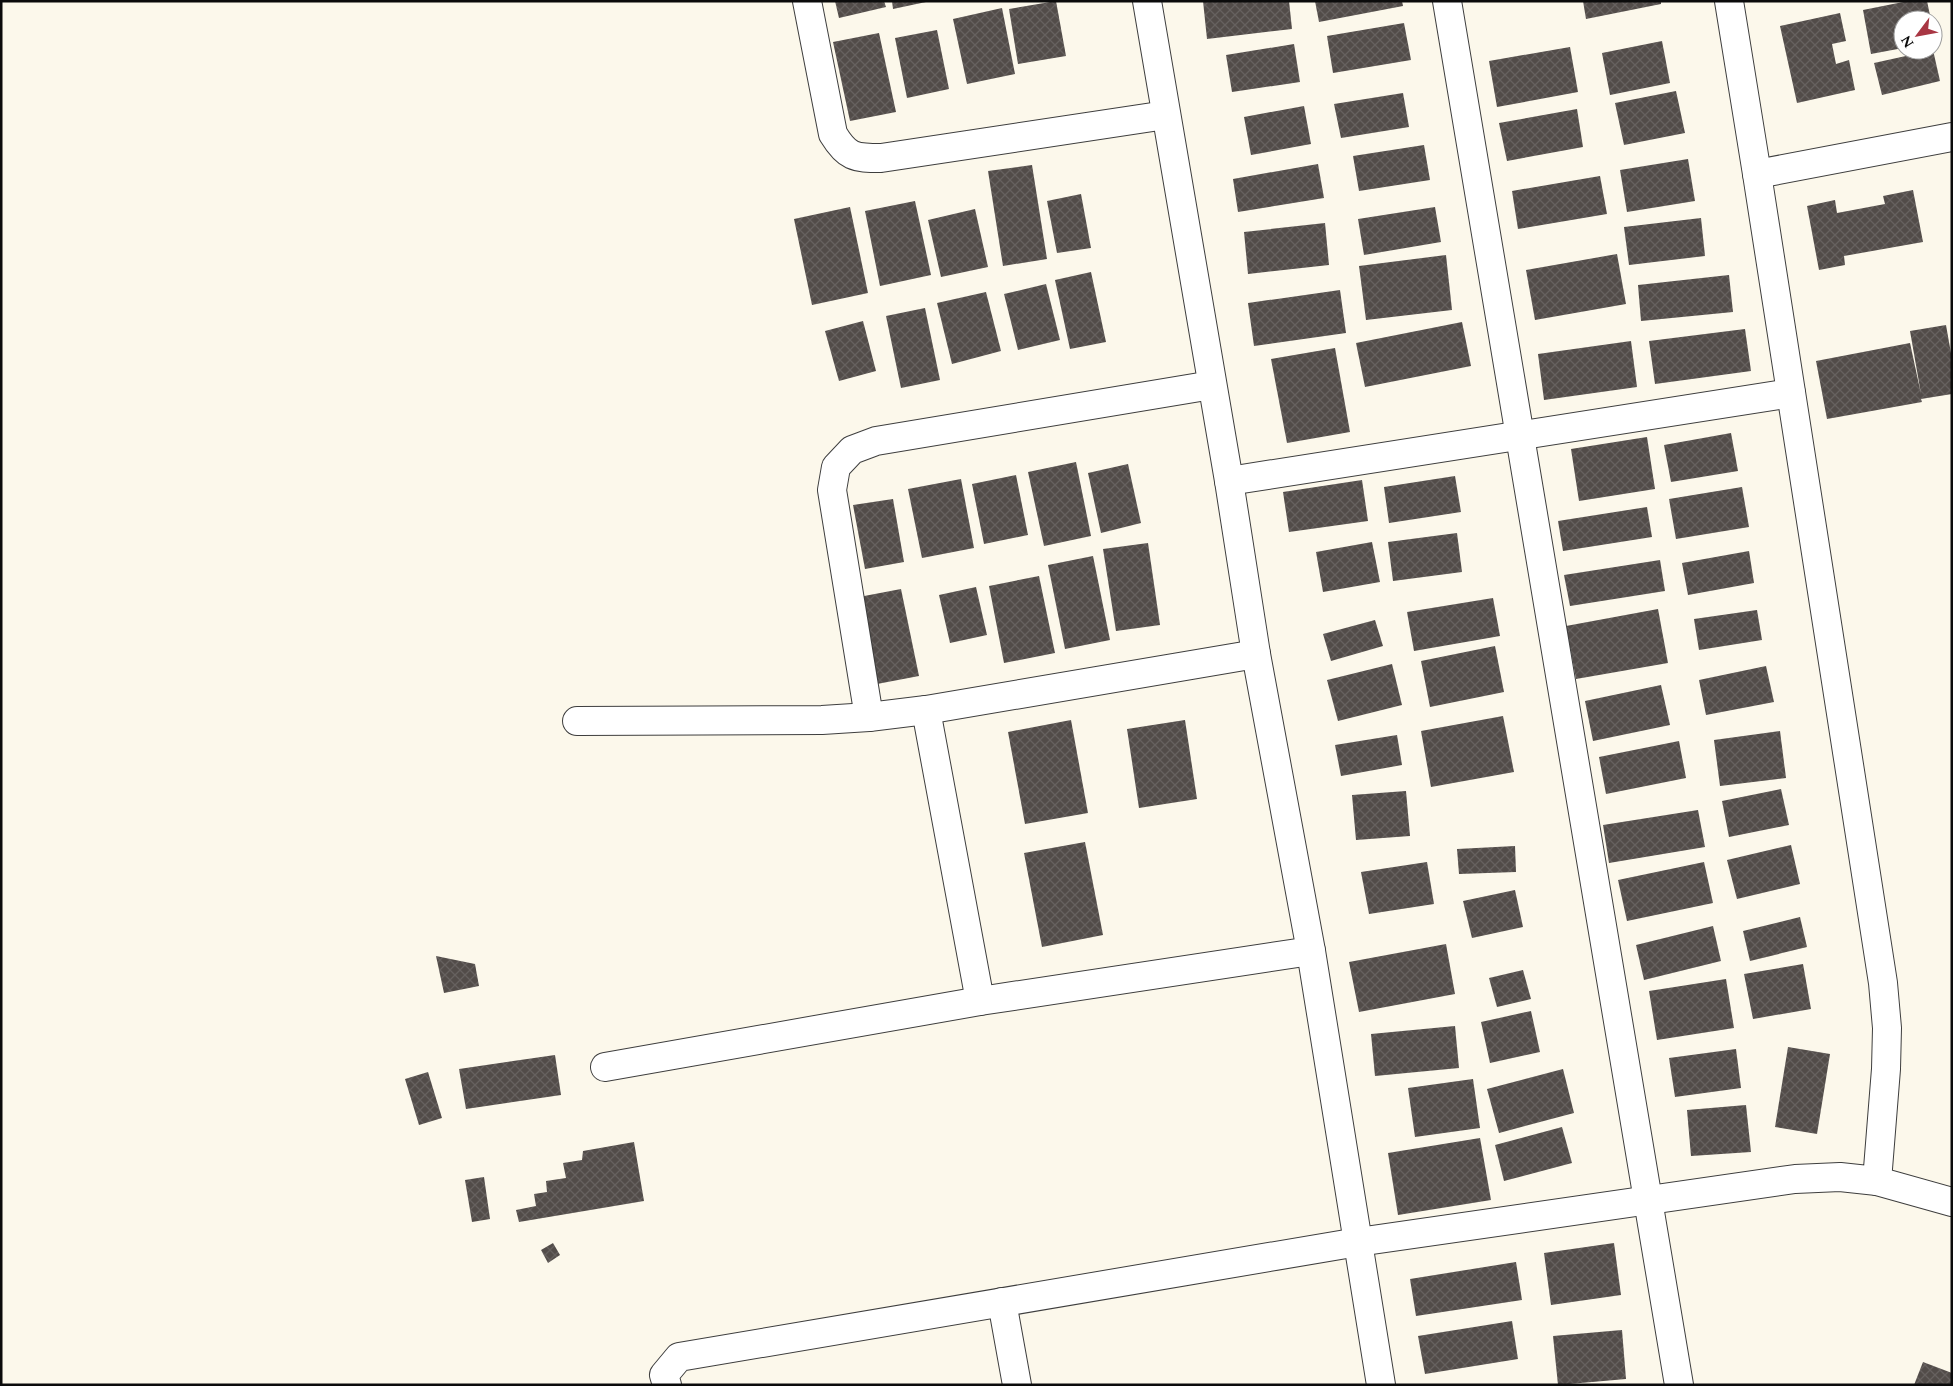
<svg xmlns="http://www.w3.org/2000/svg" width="1953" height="1386" viewBox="0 0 1953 1386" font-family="Spectral,serif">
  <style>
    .building { fill: url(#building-cross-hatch) }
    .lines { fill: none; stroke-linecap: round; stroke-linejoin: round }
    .minor-casing { stroke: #3e3e3e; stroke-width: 30 }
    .minor { stroke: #fff; stroke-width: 28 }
  </style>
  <defs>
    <pattern id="building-cross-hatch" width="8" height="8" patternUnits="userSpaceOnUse" patternTransform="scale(1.25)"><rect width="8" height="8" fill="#524c49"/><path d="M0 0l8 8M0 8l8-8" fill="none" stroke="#66615f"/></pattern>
  </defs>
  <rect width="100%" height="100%" fill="#fcf8eb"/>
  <g class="building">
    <path d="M835,1H884L886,7L839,18Z"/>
    <path d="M892,1H926V2L893,9Z"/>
    <path d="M1056,1L1066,56L1018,64L1009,9Z"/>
    <path d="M1203,1H1289L1292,29L1207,39Z"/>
    <path d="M1315,1H1402L1403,6L1319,22Z"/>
    <path d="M1583,1H1661V4L1586,19Z"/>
    <path d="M1908,1H1927L1931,20H1903V48L1871,54L1863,10Z"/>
    <path d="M1002,8L1015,74L967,84L953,19Z"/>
    <path d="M1840,13L1846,41L1832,44L1836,64L1849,60L1855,90L1797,103L1780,26Z"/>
    <path d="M1404,23L1411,60L1333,73L1327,36Z"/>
    <path d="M937,30L949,89L907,98L895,38Z"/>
    <path d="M879,33L896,112L850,121L833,42Z"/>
    <path d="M1662,41L1670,83L1610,95L1602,53Z"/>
    <path d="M1294,44L1300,82L1232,92L1226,55Z"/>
    <path d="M1570,47L1578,92L1497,107L1489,61Z"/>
    <path d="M1933,50L1940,81L1882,95L1874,63Z"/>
    <path d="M1676,91L1685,133L1624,145L1615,103Z"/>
    <path d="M1403,93L1409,127L1341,138L1334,104Z"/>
    <path d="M1304,106L1311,144L1251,155L1244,117Z"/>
    <path d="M1577,109L1583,147L1507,161L1499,123Z"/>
    <path d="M1424,145L1430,180L1359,191L1353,156Z"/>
    <path d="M1688,159L1695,201L1627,212L1620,170Z"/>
    <path d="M1318,164L1324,198L1238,212L1233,179Z"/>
    <path d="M1032,165L1047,259L1003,266L988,171Z"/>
    <path d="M1600,176L1607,214L1518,229L1512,191Z"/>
    <path d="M1913,190L1923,242L1844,256L1845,265L1819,270L1807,206L1835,200L1837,213L1885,204L1883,196Z"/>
    <path d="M1081,194L1091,248L1057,253L1047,201Z"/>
    <path d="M915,201L931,275L880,286L865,211Z"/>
    <path d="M850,207L868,293L812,305L794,219Z"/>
    <path d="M1435,207L1441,242L1364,255L1358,219Z"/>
    <path d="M975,209L988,267L941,277L928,220Z"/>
    <path d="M1701,218L1705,256L1629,265L1624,227Z"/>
    <path d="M1325,223L1329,265L1248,274L1244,232Z"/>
    <path d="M1617,254L1626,304L1535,320L1526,270Z"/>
    <path d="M1446,255L1452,310L1366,320L1359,266Z"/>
    <path d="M1091,272L1106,342L1070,349L1055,280Z"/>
    <path d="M1729,275L1733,312L1641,321L1638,285Z"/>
    <path d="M1046,284L1060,340L1018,350L1004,294Z"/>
    <path d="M1340,290L1346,333L1254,346L1248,303Z"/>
    <path d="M986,292L1001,351L952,364L937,303Z"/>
    <path d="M925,308L940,380L901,388L886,316Z"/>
    <path d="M863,321L876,371L839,381L825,331Z"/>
    <path d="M1462,322L1471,366L1365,387L1356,343Z"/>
    <path d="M1946,325L1952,359V394L1921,399L1922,402L1827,419L1816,361L1910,343L1921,394L1910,331Z"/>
    <path d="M1745,329L1751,371L1655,384L1649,341Z"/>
    <path d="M1631,341L1637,387L1544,400L1538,354Z"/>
    <path d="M1335,348L1350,432L1287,443L1271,359Z"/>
    <path d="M1731,433L1738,471L1671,482L1664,445Z"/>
    <path d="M1647,437L1655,489L1579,501L1571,449Z"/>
    <path d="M1076,462L1091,536L1044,546L1028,472Z"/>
    <path d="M1128,464L1141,523L1101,533L1088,473Z"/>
    <path d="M1016,475L1028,535L984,544L972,484Z"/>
    <path d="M1455,476L1461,512L1389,523L1384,487Z"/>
    <path d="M961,479L974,548L922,558L908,489Z"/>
    <path d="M1362,480L1368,521L1289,532L1283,492Z"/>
    <path d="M1742,487L1749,527L1676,539L1669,499Z"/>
    <path d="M893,499L904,562L865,569L853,505Z"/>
    <path d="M1647,507L1652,537L1563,551L1558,521Z"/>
    <path d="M1457,533L1462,572L1393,581L1388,542Z"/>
    <path d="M1372,542L1380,582L1323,592L1316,552Z"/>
    <path d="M1148,543L1160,625L1116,631L1103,549Z"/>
    <path d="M1749,551L1754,583L1688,595L1682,563Z"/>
    <path d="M1093,556L1110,640L1065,649L1048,565Z"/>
    <path d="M1660,560L1665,591L1570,606L1564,575Z"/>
    <path d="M1039,576L1055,653L1004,663L989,586Z"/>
    <path d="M976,587L987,635L950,643L939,595Z"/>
    <path d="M901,589L919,676L877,684L859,597Z"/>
    <path d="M1493,598L1500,636L1414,651L1407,612Z"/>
    <path d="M1658,609L1668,663L1576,679L1566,626Z"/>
    <path d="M1757,610L1762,640L1699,650L1694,619Z"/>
    <path d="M1375,620L1383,646L1331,661L1323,634Z"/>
    <path d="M1495,646L1504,692L1430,707L1421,661Z"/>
    <path d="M1392,664L1402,705L1338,721L1327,680Z"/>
    <path d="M1766,666L1774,702L1706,715L1699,680Z"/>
    <path d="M1661,685L1670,725L1593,741L1585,701Z"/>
    <path d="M1503,716L1514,772L1431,787L1421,731Z"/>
    <path d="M1071,720L1088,813L1025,824L1008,732Z"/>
    <path d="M1185,720L1197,799L1139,808L1127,729Z"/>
    <path d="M1780,731L1786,778L1720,786L1714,740Z"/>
    <path d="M1397,735L1402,765L1341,776L1335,745Z"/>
    <path d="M1679,741L1686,778L1606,794L1599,757Z"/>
    <path d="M1781,789L1789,825L1729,837L1722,801Z"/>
    <path d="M1406,791L1410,836L1356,840L1352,795Z"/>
    <path d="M1698,810L1705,847L1609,863L1603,825Z"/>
    <path d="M1085,842L1103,935L1042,947L1024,853Z"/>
    <path d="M1791,845L1800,884L1737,899L1727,860Z"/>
    <path d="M1515,846L1516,872L1459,874L1457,849Z"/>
    <path d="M1427,862L1434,904L1369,914L1361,872Z"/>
    <path d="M1704,862L1713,903L1627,921L1618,880Z"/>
    <path d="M1515,890L1523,927L1472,938L1463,901Z"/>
    <path d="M1800,917L1807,947L1750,961L1743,931Z"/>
    <path d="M1713,926L1721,961L1644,980L1636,945Z"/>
    <path d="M1446,944L1455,994L1359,1012L1349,962Z"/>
    <path d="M436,956L475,964L479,986L444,993Z"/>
    <path d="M1803,964L1811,1009L1753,1019L1744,974Z"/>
    <path d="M1523,970L1531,999L1497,1007L1489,978Z"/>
    <path d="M1726,979L1734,1028L1657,1040L1649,991Z"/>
    <path d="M1531,1011L1540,1052L1490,1063L1481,1022Z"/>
    <path d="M1455,1026L1459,1068L1375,1076L1371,1034Z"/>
    <path d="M1788,1047L1830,1054L1817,1134L1775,1127Z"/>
    <path d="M1736,1049L1741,1088L1675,1097L1669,1058Z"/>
    <path d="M555,1055L561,1095L466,1109L459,1069Z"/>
    <path d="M1563,1069L1574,1113L1499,1133L1487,1089Z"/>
    <path d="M428,1072L442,1118L419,1125L405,1079Z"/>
    <path d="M1473,1079L1480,1128L1415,1137L1408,1088Z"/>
    <path d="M1746,1105L1751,1152L1691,1156L1687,1110Z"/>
    <path d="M1562,1127L1572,1163L1504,1181L1495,1145Z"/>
    <path d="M1480,1138L1491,1200L1398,1215L1388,1153Z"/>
    <path d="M634,1142L644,1201L519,1222L516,1210L536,1206L534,1194L547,1192L546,1181L566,1178L563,1163L582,1160L583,1151Z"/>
    <path d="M484,1177L490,1219L472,1222L465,1180Z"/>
    <path d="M553,1243L560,1255L548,1263L541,1250Z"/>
    <path d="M1614,1243L1621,1295L1551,1305L1544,1253Z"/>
    <path d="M1516,1262L1522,1300L1416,1316L1410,1279Z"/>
    <path d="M1512,1321L1518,1359L1425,1374L1418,1336Z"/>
    <path d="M1622,1330L1626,1379L1558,1385L1553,1336Z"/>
    <path d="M1923,1362L1952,1373V1385H1914Z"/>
  </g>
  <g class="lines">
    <defs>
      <g id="minor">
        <path d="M807,1L833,134C847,157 854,158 881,158L1166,115"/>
        <path d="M1147,1L1229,481L1256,654L1311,951L1381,1385"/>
        <path d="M1447,1L1679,1385"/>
        <path d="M1757,174L1952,137"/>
        <path d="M1229,481L1791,393"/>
        <path d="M926,710L980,1001"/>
        <path d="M869,717L832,490L836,467L852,450L876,441L1212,385"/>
        <path d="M577,721L822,720L869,717L926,710L1256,654"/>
        <path d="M605,1067L980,1001L1311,951"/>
        <path d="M1877,1181L1952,1202"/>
        <path d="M1002,1302L1017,1385"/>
        <path d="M667,1385L664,1375L679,1357L1358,1242L1795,1179L1840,1177L1877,1181L1886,1069L1887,1028L1883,983L1757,174L1729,1"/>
      </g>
    </defs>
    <use href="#minor" class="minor-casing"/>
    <use href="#minor" class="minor"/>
  </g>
  <rect width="1953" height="1386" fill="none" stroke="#0b0b0b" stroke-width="5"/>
  <g transform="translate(1918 35) rotate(238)"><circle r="24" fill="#ffffff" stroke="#9d9d9d"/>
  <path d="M0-4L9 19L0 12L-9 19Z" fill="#a83643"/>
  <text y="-8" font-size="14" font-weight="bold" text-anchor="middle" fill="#0b0b0b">N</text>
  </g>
</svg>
